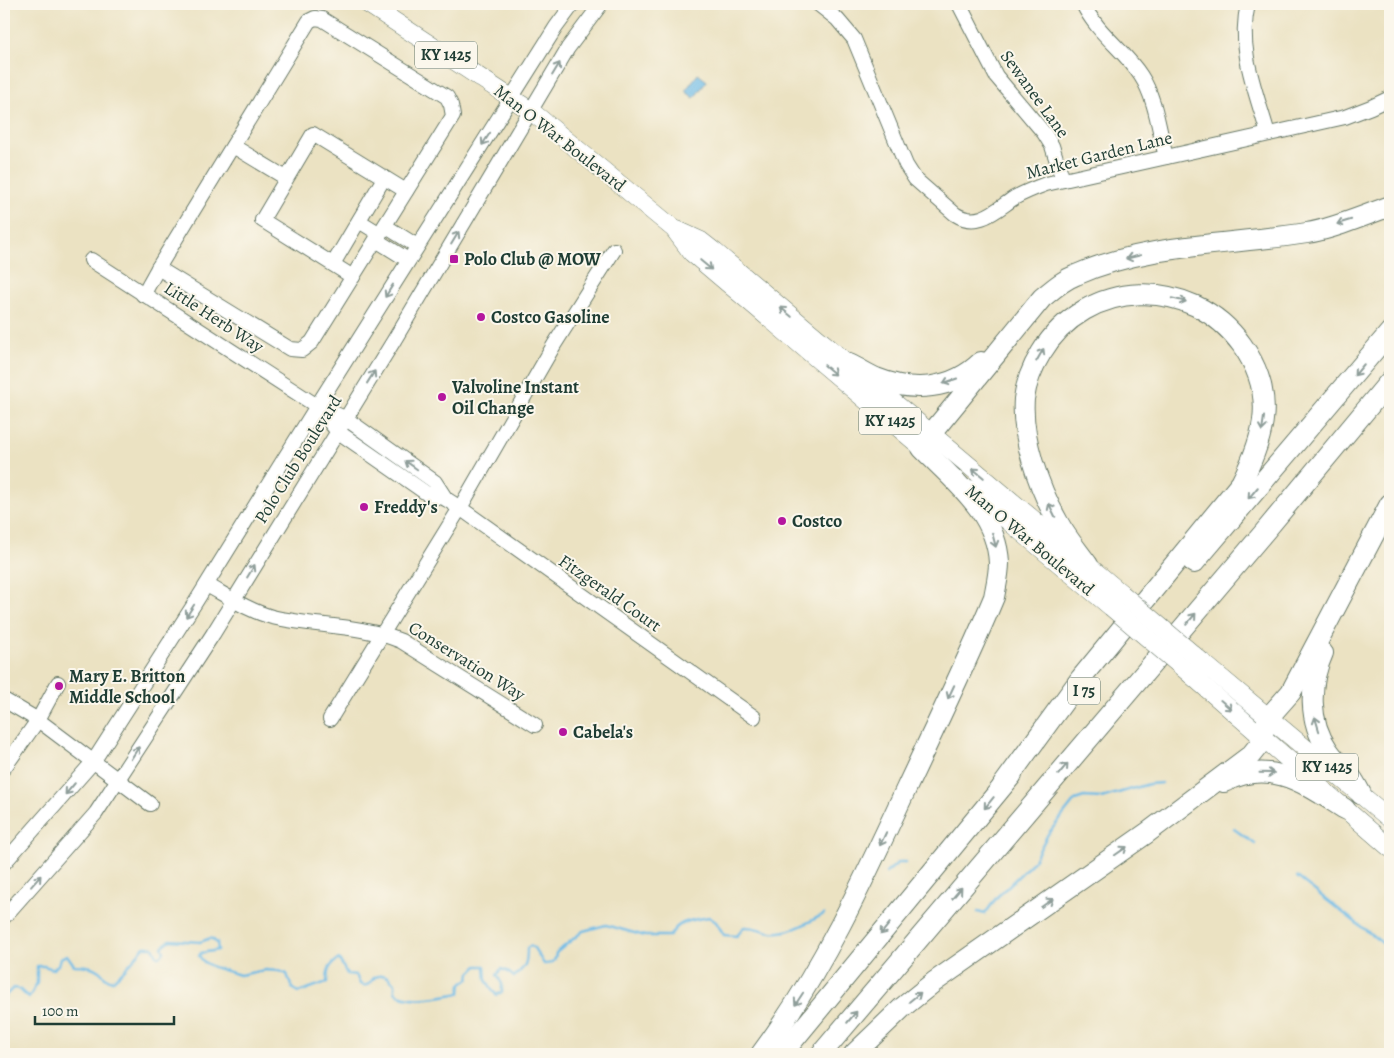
<svg xmlns="http://www.w3.org/2000/svg" width="1394" height="1058" viewBox="0 0 1394 1058" font-family="Alegreya,serif">
  <style>
    .water { fill: #6cbae6; stroke: #467c8d }
    .lines { fill: none; stroke-linecap: round; stroke-linejoin: round }
    .stream { stroke: #6cbae6; stroke-width: 2.5 }
    .minor-casing { stroke: #676; stroke-width: 16 }
    .major-casing { stroke: #676; stroke-width: 19 }
    .highway-casing { stroke: #676; stroke-width: 22 }
    .minor { stroke: #fff; stroke-width: 14 }
    .major { stroke: #fff; stroke-width: 18 }
    .highway { stroke: #fff; stroke-width: 20 }
    .major-bridge-casing { stroke: #676; stroke-width: 19; stroke-linecap: butt }
    .major-bridge { stroke: #fff; stroke-width: 18 }
    .oneway { stroke: #8f9e9a }
    .poi-dot { fill: #b5179e; stroke: #fbf7ec; stroke-width: 2 }
    .labels { text-anchor: middle; dominant-baseline: central; stroke-width: 4; stroke-linejoin: round; paint-order: stroke }
    .shield { fill: #fbf7ec; stroke: #61756b; stroke-width: 1 }
    .shield-label { font-size: 16px; font-weight: bold; fill: #1f3d34 }
    .street-label { font-size: 18px; fill: #1f3d34; stroke: #fbf7ec }
    .poi-label { font-size: 18px; font-weight: bold; fill: #1f3d34; stroke: #fbf7ec; text-anchor: start }
  </style>
  <rect width="100%" height="100%" fill="#fbf7ec"/>
  <filter id="ink" filterUnits="userSpaceOnUse"><feTurbulence type="fractalNoise" baseFrequency=".02" numOctaves="2"/><feDisplacementMap in="SourceGraphic" scale="10" xChannelSelector="R" yChannelSelector="G"/><feConvolveMatrix kernelMatrix="1 2 1 2 8 2 1 2 1" color-interpolation-filters="sRGB"/></filter>
  <filter id="wash" filterUnits="userSpaceOnUse"><feTurbulence type="fractalNoise" baseFrequency=".0096" numOctaves="4" result="noise"/><feDisplacementMap in="SourceGraphic" scale="20" xChannelSelector="R" yChannelSelector="G"/><feGaussianBlur stdDeviation="1.12" result="paint"/><feColorMatrix in="noise" values="0 0 0 0 0 0 0 0 0 0 0 0 0 0 0 0 0 1.4 0 .05"/><feComposite in="paint" operator="in"/></filter>
  <g filter="url(#wash)">
    <rect width="100%" height="100%" fill="#ebe2c2"/>
    <path class="water" d="M698,74L707,81L694,98L685,91Z"/>
    <g class="lines">
      <g class="stream">
        <path d="M1234,829L1255,844"/>
        <path d="M886,873L899,862H906"/>
        <path d="M1297,877L1390,949"/>
        <path d="M978,912L985,914L997,897L1033,862L1048,834L1075,800L1084,797L1101,798L1149,784L1162,783"/>
        <path d="M4,997L13,988L19,989L29,998L37,983V966H44L53,969L58,965L60,958L67,955L74,965C81,965 93,966 99,971C104,975 105,979 112,981C123,973 135,958 144,947H153L157,956H161L164,952L162,947L170,940L200,942L211,938L217,943L218,950L201,953L199,956L204,962L213,967L240,975L265,970L279,971L287,974L292,988L299,992L327,982C327,971 329,965 339,959L347,974L356,975L360,984C370,988 369,982 375,977C378,976 380,976 383,975L388,977L395,984V992C408,1004 443,996 460,993L461,984L469,979L470,973L477,966H485L486,980L496,995L502,992V984L497,975L501,969L507,971L514,977C526,966 527,964 527,948L530,946L534,948L544,964C553,964 555,962 556,953L583,931L606,925L645,936H670C678,920 693,920 709,917L716,922L724,935L737,936L744,927C754,926 761,931 771,932C790,934 807,923 824,914"/>
      </g>
    </g>
  </g>
  <g filter="url(#ink)">
    <g class="lines">
      <defs>
        <g id="minor">
          <path d="M818,4L837,19L854,39L906,165L915,179L955,214C978,229 996,210 1014,198C1025,192 1035,188 1046,184L1345,117L1371,107L1390,98"/>
          <path d="M959,4L996,76L1044,133L1052,146L1063,180"/>
          <path d="M1083,4C1098,35 1124,49 1141,76C1156,99 1159,131 1166,157"/>
          <path d="M1248,4C1237,49 1256,91 1268,134"/>
          <path d="M315,18L322,19L447,97L451,105L453,116L312,342L302,350L290,349L158,268L309,21Z"/>
          <path d="M233,146L286,178"/>
          <path d="M359,221L380,234"/>
          <path d="M385,226L417,246"/>
          <path d="M376,240L408,260"/>
          <path d="M91,260L317,406L345,418L435,482L446,499"/>
          <path d="M333,264L384,178"/>
          <path d="M353,277L262,220L313,134L406,191"/>
          <path d="M143,295L158,268"/>
          <path d="M317,406L337,431L426,493L446,499L460,508L754,717"/>
          <path d="M207,585C227,596 249,611 272,617C315,627 359,624 401,641L535,725"/>
          <path d="M4,700L38,720L150,804"/>
          <path d="M330,719L460,508L554,345L614,250"/>
          <path d="M4,768L38,720L58,683"/>
          <path d="M4,863L93,762L195,603L317,406L556,27L573,4"/>
          <path d="M4,917L96,813L213,634L393,342L568,48L601,4"/>
        </g>
        <g id="major">
          <path d="M368,4L531,111L674,229L692,253L933,457"/>
          <path d="M677,230L701,241L715,252L1122,594"/>
          <path d="M970,489L1111,607"/>
          <path d="M1201,661L1390,819"/>
          <path d="M1190,674L1390,848"/>
        </g>
        <g id="highway">
          <path d="M849,364C858,368 867,374 876,378C913,393 952,390 981,362"/>
          <path d="M1194,563L1390,332"/>
          <path d="M1323,653C1309,684 1308,721 1328,750C1335,760 1343,768 1351,777C1355,782 1358,788 1361,794"/>
          <path d="M1224,782C1272,758 1305,784 1345,809"/>
          <path d="M1003,785L1081,678L1241,483C1266,434 1276,393 1242,345C1191,274 1086,278 1041,353C1033,366 1026,383 1024,399C1021,438 1039,488 1058,522C1066,537 1078,551 1088,565"/>
          <path d="M761,1054C821,973 864,880 906,789C936,725 967,662 994,597C996,586 999,574 999,563C997,513 953,480 922,448L931,434L1042,298C1053,289 1063,280 1076,275C1148,243 1231,245 1307,233C1333,229 1366,215 1390,206"/>
          <path d="M782,1054L1012,775"/>
          <path d="M821,1054L1266,530L1390,381"/>
          <path d="M854,1054L903,1007L934,982L1147,833L1251,755L1259,745L1268,718L1291,692L1390,504"/>
        </g>
      </defs>
      <use href="#minor" class="minor-casing"/>
      <use href="#major" class="major-casing"/>
      <use href="#highway" class="highway-casing"/>
      <use href="#minor" class="minor"/>
      <use href="#major" class="major"/>
      <use href="#highway" class="highway"/>
      <defs>
        <g id="major-bridge">
          <path d="M1122,594L1201,661"/>
          <path d="M1111,607L1190,674"/>
        </g>
      </defs>
      <use href="#major-bridge" class="major-bridge-casing"/>
      <use href="#major-bridge" class="major-bridge"/>
    </g>
    <defs><path id="oneway-shaft" d="M-6 0H5M1.5-3L5.5 0L1.5 3" fill="none" stroke-width="1.6" stroke-linecap="round" stroke-linejoin="round" transform="scale(1.25)"/></defs>
    <g class="oneway">
      <use href="#oneway-shaft" transform="translate(556 69) rotate(-59)"/>
      <use href="#oneway-shaft" transform="translate(486 139) rotate(123)"/>
      <use href="#oneway-shaft" transform="translate(1344 222) rotate(163)"/>
      <use href="#oneway-shaft" transform="translate(455 238) rotate(-59)"/>
      <use href="#oneway-shaft" transform="translate(1133 257) rotate(167)"/>
      <use href="#oneway-shaft" transform="translate(706 265) rotate(40)"/>
      <use href="#oneway-shaft" transform="translate(389 291) rotate(122)"/>
      <use href="#oneway-shaft" transform="translate(1179 300) rotate(14)"/>
      <use href="#oneway-shaft" transform="translate(786 312) rotate(-140)"/>
      <use href="#oneway-shaft" transform="translate(1040 355) rotate(-60)"/>
      <use href="#oneway-shaft" transform="translate(830 370) rotate(40)"/>
      <use href="#oneway-shaft" transform="translate(1359 370) rotate(130)"/>
      <use href="#oneway-shaft" transform="translate(371 377) rotate(-58)"/>
      <use href="#oneway-shaft" transform="translate(950 381) rotate(161)"/>
      <use href="#oneway-shaft" transform="translate(1263 424) rotate(98)"/>
      <use href="#oneway-shaft" transform="translate(411 465) rotate(-145)"/>
      <use href="#oneway-shaft" transform="translate(978 473) rotate(-140)"/>
      <use href="#oneway-shaft" transform="translate(1253 493) rotate(130)"/>
      <use href="#oneway-shaft" transform="translate(1052 510) rotate(-116)"/>
      <use href="#oneway-shaft" transform="translate(994 540) rotate(75)"/>
      <use href="#oneway-shaft" transform="translate(251 571) rotate(-59)"/>
      <use href="#oneway-shaft" transform="translate(190 611) rotate(123)"/>
      <use href="#oneway-shaft" transform="translate(1191 619) rotate(-50)"/>
      <use href="#oneway-shaft" transform="translate(951 692) rotate(115)"/>
      <use href="#oneway-shaft" transform="translate(1226 705) rotate(41)"/>
      <use href="#oneway-shaft" transform="translate(1317 724) rotate(-107)"/>
      <use href="#oneway-shaft" transform="translate(135 753) rotate(-57)"/>
      <use href="#oneway-shaft" transform="translate(1063 769) rotate(-50)"/>
      <use href="#oneway-shaft" transform="translate(1267 773) rotate(1)"/>
      <use href="#oneway-shaft" transform="translate(70 789) rotate(130)"/>
      <use href="#oneway-shaft" transform="translate(989 803) rotate(129)"/>
      <use href="#oneway-shaft" transform="translate(883 839) rotate(115)"/>
      <use href="#oneway-shaft" transform="translate(1121 851) rotate(-35)"/>
      <use href="#oneway-shaft" transform="translate(36 881) rotate(-49)"/>
      <use href="#oneway-shaft" transform="translate(957 893) rotate(-50)"/>
      <use href="#oneway-shaft" transform="translate(1047 903) rotate(-35)"/>
      <use href="#oneway-shaft" transform="translate(885 929) rotate(129)"/>
      <use href="#oneway-shaft" transform="translate(915 997) rotate(-39)"/>
      <use href="#oneway-shaft" transform="translate(799 999) rotate(123)"/>
      <use href="#oneway-shaft" transform="translate(852 1017) rotate(-50)"/>
    </g>
  </g>
  <g class="poi-dot">
    <rect x="449" y="254" width="10" height="10" rx="2.5"/>
    <circle cx="481" cy="317" r="5"/>
    <circle cx="442" cy="397" r="5"/>
    <circle cx="364" cy="507" r="5"/>
    <circle cx="782" cy="521" r="5"/>
    <circle cx="59" cy="686" r="5"/>
    <circle cx="563" cy="732" r="5"/>
  </g>
  <g class="labels">
    <g class="shield">
      <rect x="415" y="41.5" width="62" height="27" rx="4"/>
      <rect x="859" y="407.5" width="62" height="27" rx="4"/>
      <rect x="1068" y="677.5" width="32" height="27" rx="4"/>
      <rect x="1296" y="753.5" width="62" height="27" rx="4"/>
    </g>
    <g class="shield-label">
      <text x="446" y="55">KY 1425</text>
      <text x="890" y="421">KY 1425</text>
      <text x="1084" y="691">I 75</text>
      <text x="1327" y="767">KY 1425</text>
    </g>
    <g class="street-label">
      <text transform="translate(1035 94) rotate(54)">Sewanee Lane</text>
      <text transform="translate(560 138) rotate(38)">Man O War Boulevard</text>
      <text transform="translate(1099 155) rotate(-14)">Market Garden Lane</text>
      <text transform="translate(214 317) rotate(33)">Little Herb Way</text>
      <text transform="translate(298 459) rotate(-58)">Polo Club Boulevard</text>
      <text transform="translate(1030 540) rotate(40)">Man O War Boulevard</text>
      <text transform="translate(610 593) rotate(35)">Fitzgerald Court</text>
      <text transform="translate(467 661) rotate(32)">Conservation Way</text>
    </g>
    <g class="poi-label">
      <text x="464" y="259">Polo Club @ MOW</text>
      <text x="491" y="317">Costco Gasoline</text>
      <text x="452" y="387">Valvoline Instant<tspan x="452" dy="21">Oil Change</tspan></text>
      <text x="374" y="507">Freddy's</text>
      <text x="792" y="521">Costco</text>
      <text x="69" y="676">Mary E. Britton<tspan x="69" dy="21">Middle School</tspan></text>
      <text x="573" y="732">Cabela's</text>
    </g>
  </g>
  <rect width="1394" height="1058" fill="none" stroke="#fbf7ec" stroke-width="20"/>
  <path d="M35 1016v8h139v-8" fill="none" stroke="#1f3d34" stroke-width="2.5"/>
  <text x="42" y="1016" font-size="15" fill="#1f3d34" stroke="#fbf7ec" stroke-width="4" paint-order="stroke">100 m</text>
</svg>
